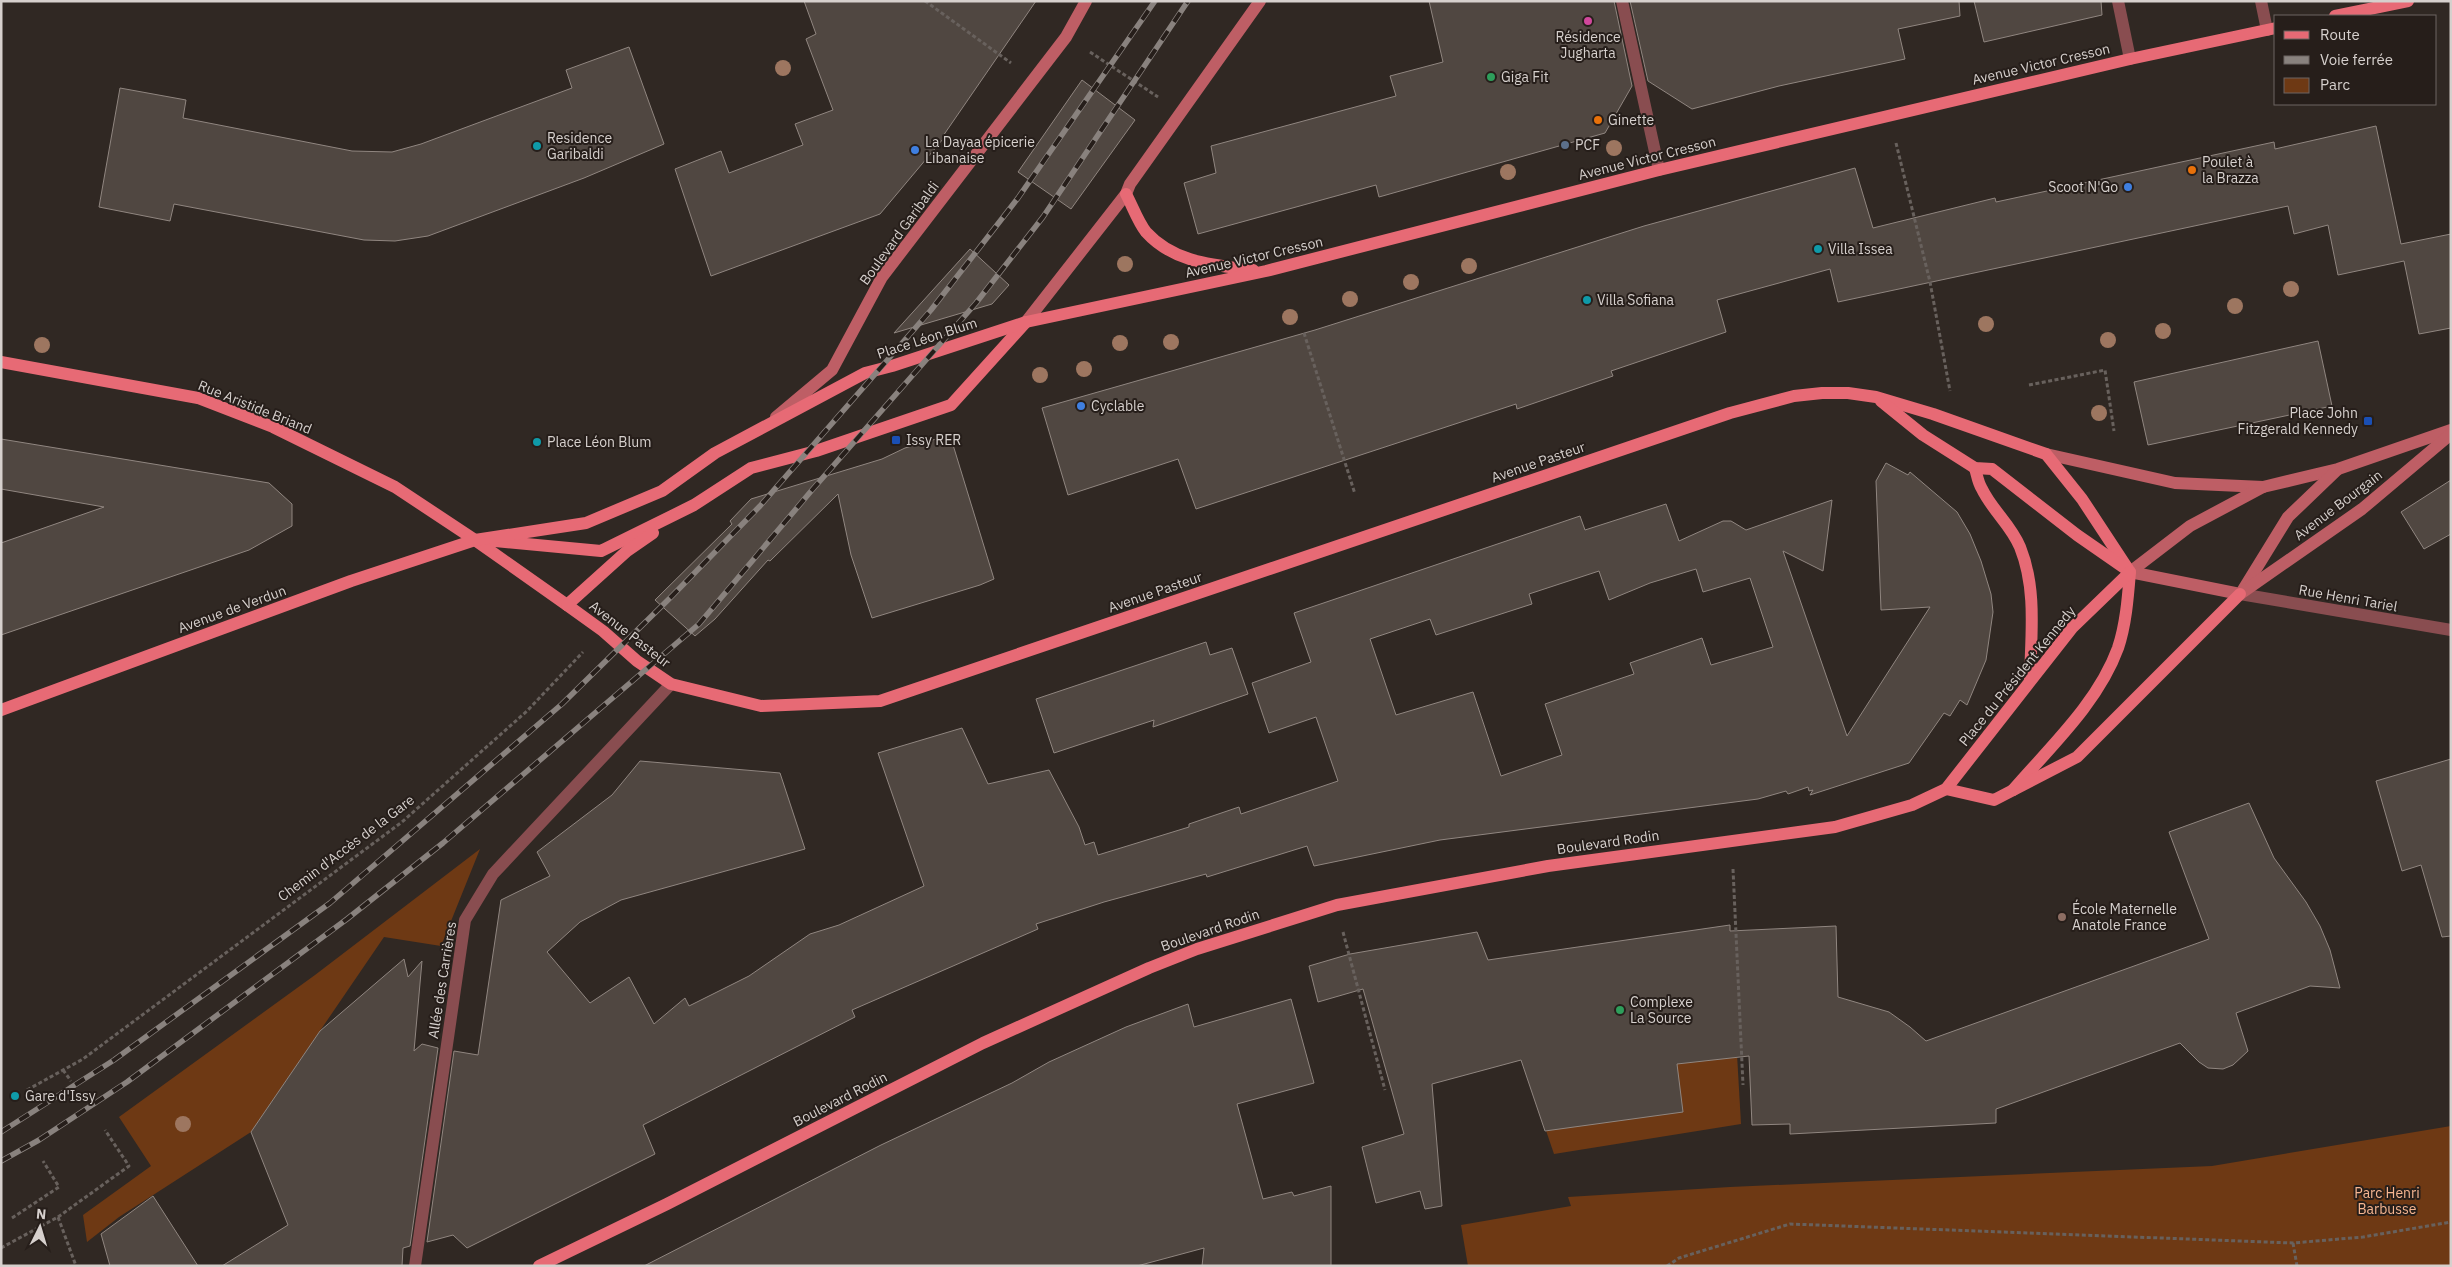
<svg xmlns="http://www.w3.org/2000/svg" width="2452" height="1267" viewBox="0 0 2452 1267" font-family="'IBM Plex Sans',sans-serif">
  <style>
    .green { fill: #6e3914 }
    .building { fill: #504741; stroke: #908680; fill-rule: evenodd }
    .lines { fill: none; stroke-linecap: round; stroke-linejoin: round }
    .path { stroke: #68615d; stroke-width: 3; stroke-dasharray: 4 2.5; stroke-linecap: butt }
    .minor { stroke: #894d50; stroke-width: 12 }
    .secondary { stroke: #be5e65; stroke-width: 12 }
    .primary { stroke: #e76a75; stroke-width: 12 }
    .rail-casing { stroke: #89827e; stroke-width: 5.5 }
    .rail { stroke: #261e1a; stroke-width: 4; stroke-dasharray: 11; stroke-linecap: butt }
    .tree { fill: #9d7660 }
    .hotel-dot { fill: #d1479c; stroke: #261e1a; stroke-width: 2 }
    .leisure-dot { fill: #2e9e5b; stroke: #261e1a; stroke-width: 2 }
    .food-dot { fill: #e8710a; stroke: #261e1a; stroke-width: 2 }
    .service-dot { fill: #5c6f8a; stroke: #261e1a; stroke-width: 2 }
    .culture-dot { fill: #0f9aa8; stroke: #261e1a; stroke-width: 2 }
    .shop-dot { fill: #3f7fe0; stroke: #261e1a; stroke-width: 2 }
    .transit-dot { fill: #1a4fb4; stroke: #261e1a; stroke-width: 2 }
    .education-dot { fill: #8d6e63; stroke: #261e1a; stroke-width: 2 }
    .labels { text-anchor: middle; dominant-baseline: central; stroke-width: 4; stroke-linejoin: round; paint-order: stroke }
    .poi-label { font-size: 14px; fill: #d6d0cd; stroke: #261e1a; text-anchor: start }
    .street-label { font-size: 14px; fill: #d6d0cd; stroke: #261e1a }
    .park-label { font-size: 14px; fill: #f7b691; stroke: #261e1a }
  </style>
  <rect width="100%" height="100%" fill="#302823"/>
  <g class="green">
    <path d="M480,849L441,946L384,937L251,1132L119,1217L87,1242L83,1215L151,1166L119,1117L315,975Z"/>
    <path d="M1730,932L1741,1124L1554,1154L1488,960Z"/>
    <path d="M2451,1126V1266H1468L1461,1225L1571,1206L1568,1197L1730,1187L2212,1166Z"/>
  </g>
  <g class="building">
    <path d="M804,1H1036L943,136V139L880,214L711,276L675,169L721,151L729,173L803,145L795,124L833,110L806,39L816,34Z"/>
    <path d="M1429,1H1614L1632,86L1605,133L1379,197L1376,185L1198,234L1184,183L1216,173L1211,146L1396,96L1390,76L1443,62Z"/>
    <path d="M1630,1H1959L1960,16L1898,29L1905,59L1779,86L1692,109L1648,81Z"/>
    <path d="M1974,1H2101L2102,15L1984,42Z"/>
    <path d="M629,47L664,144L584,178L428,236L395,241L364,240L174,204L170,221L99,207L120,88L186,100L183,118L352,151L392,152L421,144L572,88L566,70Z"/>
    <path d="M1082,80L1135,120L1071,209L1018,172Z"/>
    <path d="M2376,126L2401,244L2451,234V328L2419,334L2404,261L2338,275L2328,225L2294,234L2288,206L1838,302L1830,269L1717,300L1726,332L1611,371L1613,376L1517,409L1516,404L1196,509L1178,459L1068,495L1042,408L1315,330L1644,226L1855,168L1873,228L1995,198L1996,202L2274,142L2275,149Z"/>
    <path d="M970,249L1009,285L992,304L894,333Z"/>
    <path d="M2318,341L2332,406L2148,445L2134,382Z"/>
    <path d="M950,435L994,579L980,585L872,618L851,555L838,494L770,561L768,560L715,619L695,636L655,600L732,524L730,521L751,499L882,459L905,448Z"/>
    <path d="M1,439L269,483L292,504V526L249,550L1,635V543L104,507L1,489Z"/>
    <path d="M1886,463L1908,475L1910,472L1957,512L1970,534L1981,561L1991,594L1993,612L1986,660L1967,705L1960,700L1950,716L1944,713L1909,763L1810,795L1813,790L1809,791L1808,787L1788,794L1786,791L1758,799L1440,840L1314,866L1307,846L1207,877L1206,874L1104,902L1036,924L1038,929L852,1010L855,1017L643,1125L655,1154L467,1248L453,1235L427,1242L454,1051L478,1055L501,900L550,876L537,852L612,795L640,761L780,773L805,849L621,900L580,922L547,952L590,1003L629,977L654,1024L685,998L689,1006L749,976L810,934L839,925L924,886L878,753L962,728L988,784L1049,770L1079,827L1085,845L1094,842L1098,855L1189,827V824L1239,807L1241,814L1338,781L1316,717L1269,733L1252,683L1311,662L1294,613L1580,516L1585,530L1666,504L1679,541L1723,521H1731L1746,530L1832,500L1823,571L1783,551L1847,736L1930,607L1881,610L1876,481ZM1696,569L1703,592L1750,578L1773,647L1711,665L1702,638L1630,663L1634,674L1545,704L1562,755L1501,776L1473,692L1396,715L1370,639L1430,619L1436,635L1532,604L1529,594L1599,571L1609,600L1650,583Z"/>
    <path d="M2451,480V534L2424,549L2401,512Z"/>
    <path d="M1206,642L1210,655L1232,648L1248,694L1153,727L1154,720L1054,753L1036,699Z"/>
    <path d="M2451,759V936L2442,937L2421,865L2402,871L2376,781Z"/>
    <path d="M2249,803L2274,858L2306,902L2320,926L2330,950L2340,988L2310,986L2236,1013L2248,1051L2233,1065L2223,1069L2208,1068L2199,1062L2180,1043L1996,1109V1123L1790,1134V1124L1752,1125L1749,1056L1677,1064L1683,1112L1545,1131L1521,1060L1432,1084L1442,1206L1425,1209L1420,1191L1376,1203L1362,1147L1404,1134L1363,989L1318,1002L1309,966L1350,954L1477,932L1488,960L1730,925V931L1836,926L1838,997L1889,1012L1910,1027L1926,1041L2209,939L2169,832Z"/>
    <path d="M404,959L408,977L422,961L414,1051L422,1044L438,1048L410,1246L403,1248L402,1266H222L288,1225L251,1132L320,1031Z"/>
    <path d="M1291,999L1314,1083L1237,1104L1263,1199L1292,1192L1294,1196L1331,1186V1266H1202L1204,1248L1137,1266H644L881,1145L1012,1083L1049,1062L1126,1027L1188,1004L1194,1027Z"/>
    <path d="M153,1196L198,1266H110L101,1234Z"/>
  </g>
  <g class="lines">
    <g class="path">
      <path d="M925,1L1011,63"/>
      <path d="M1090,52L1158,97"/>
      <path d="M1896,143L1930,282L1950,391"/>
      <path d="M1304,333L1355,494"/>
      <path d="M2029,385L2105,370L2114,431"/>
      <path d="M1733,869L1743,1085"/>
      <path d="M1343,932L1385,1090"/>
      <path d="M63,1070L71,1081"/>
      <path d="M27,1090L83,1059L402,822L527,711L583,652"/>
      <path d="M58,1217L129,1166L105,1130"/>
      <path d="M12,1218L59,1187L43,1161"/>
      <path d="M2293,1243L2297,1266"/>
      <path d="M1,1248L58,1217L76,1266"/>
      <path d="M1667,1266L1679,1258L1790,1224L2293,1243L2363,1237L2451,1222"/>
    </g>
    <g class="minor">
      <path d="M1622,1L1659,170"/>
      <path d="M2118,1L2130,59"/>
      <path d="M2261,1L2267,30"/>
      <path d="M2240,594L2451,630"/>
      <path d="M415,1266L465,920L493,874L671,684"/>
    </g>
    <g class="secondary">
      <path d="M1026,322L1126,194L1130,184L1260,1"/>
      <path d="M776,417L832,370L882,277L1066,37L1086,1"/>
      <path d="M2046,454L2175,483L2263,487"/>
      <path d="M2130,572L2190,526L2263,487L2338,469L2451,430"/>
      <path d="M2130,572L2240,594"/>
      <path d="M2243,590L2288,517L2336,471"/>
      <path d="M2240,594L2362,509L2451,434"/>
    </g>
    <g class="primary">
      <path d="M2335,16L2408,1"/>
      <path d="M1126,194C1132,205 1138,222 1146,232C1174,263 1214,265 1253,270"/>
      <path d="M1,362L198,398L273,427L395,487L475,540L567,605L603,631L637,661L671,684L761,706L880,701L1730,413L1794,396L1822,393H1848L1876,397L1933,414L2046,454L2082,499L2130,572C2128,597 2126,624 2118,648C2098,703 2050,747 2013,790"/>
      <path d="M1881,401L1923,435L1975,468L1992,469L2077,535L2126,569"/>
      <path d="M1975,468C1977,475 1978,483 1982,489C1992,510 2011,525 2020,547C2037,589 2031,635 2030,680"/>
      <path d="M495,541L601,551L694,505L751,468L816,451L951,405L1026,322"/>
      <path d="M567,605L627,551L653,533"/>
      <path d="M1,710L351,581L475,540L586,523L662,491L715,453L865,373L892,366L1026,322L1266,271L1659,170L2130,59L2276,28"/>
      <path d="M1946,789L1994,800L2077,757L2240,594"/>
      <path d="M539,1266L667,1204L983,1043L1149,968L1197,949L1337,905L1548,866L1835,827L1912,805L1946,789L2072,628L2130,572"/>
    </g>
    <defs>
      <g id="rail">
        <path d="M1,1132L114,1060L330,903L562,704L671,597L760,506L931,310L1018,198L1155,1"/>
        <path d="M1,1161L39,1140L127,1082L347,919L443,843L699,624L812,490L976,303L1043,217L1188,1"/>
      </g>
    </defs>
    <use href="#rail" class="rail-casing"/>
    <use href="#rail" class="rail"/>
  </g>
  <g class="tree">
    <circle cx="783" cy="68" r="8"/>
    <circle cx="1614" cy="148" r="8"/>
    <circle cx="1508" cy="172" r="8"/>
    <circle cx="1125" cy="264" r="8"/>
    <circle cx="1469" cy="266" r="8"/>
    <circle cx="1411" cy="282" r="8"/>
    <circle cx="2291" cy="289" r="8"/>
    <circle cx="1350" cy="299" r="8"/>
    <circle cx="2235" cy="306" r="8"/>
    <circle cx="1290" cy="317" r="8"/>
    <circle cx="1986" cy="324" r="8"/>
    <circle cx="2163" cy="331" r="8"/>
    <circle cx="2108" cy="340" r="8"/>
    <circle cx="1171" cy="342" r="8"/>
    <circle cx="1120" cy="343" r="8"/>
    <circle cx="42" cy="345" r="8"/>
    <circle cx="1084" cy="369" r="8"/>
    <circle cx="1040" cy="375" r="8"/>
    <circle cx="2099" cy="413" r="8"/>
    <circle cx="183" cy="1124" r="8"/>
  </g>
  <circle class="hotel-dot" cx="1588" cy="21" r="5"/>
  <g class="leisure-dot">
    <circle cx="1491" cy="77" r="5"/>
    <circle cx="1620" cy="1010" r="5"/>
  </g>
  <g class="food-dot">
    <circle cx="1598" cy="120" r="5"/>
    <circle cx="2192" cy="170" r="5"/>
  </g>
  <circle class="service-dot" cx="1565" cy="145" r="5"/>
  <g class="culture-dot">
    <circle cx="537" cy="146" r="5"/>
    <circle cx="1818" cy="249" r="5"/>
    <circle cx="1587" cy="300" r="5"/>
    <circle cx="537" cy="442" r="5"/>
    <circle cx="15" cy="1096" r="5"/>
  </g>
  <g class="shop-dot">
    <circle cx="915" cy="150" r="5"/>
    <circle cx="2128" cy="187" r="5"/>
    <circle cx="1081" cy="406" r="5"/>
  </g>
  <g class="transit-dot">
    <rect x="2363" y="416" width="10" height="10" rx="2.5"/>
    <rect x="891" y="435" width="10" height="10" rx="2.5"/>
  </g>
  <circle class="education-dot" cx="2062" cy="917" r="5"/>
  <g class="labels">
    <g class="poi-label">
      <text x="1588" y="37" text-anchor="middle">Résidence<tspan x="1588" dy="16">Jugharta</tspan></text>
      <text x="1501" y="77">Giga Fit</text>
      <text x="1608" y="120">Ginette</text>
      <text x="547" y="138">Residence<tspan x="547" dy="16">Garibaldi</tspan></text>
      <text x="925" y="142">La Dayaa épicerie<tspan x="925" dy="16">Libanaise</tspan></text>
      <text x="1575" y="145">PCF</text>
      <text x="2202" y="162">Poulet à<tspan x="2202" dy="16">la Brazza</tspan></text>
      <text x="2118" y="187" text-anchor="end">Scoot N'Go</text>
      <text x="1828" y="249">Villa Issea</text>
      <text x="1597" y="300">Villa Sofiana</text>
      <text x="1091" y="406">Cyclable</text>
      <text x="2358" y="413" text-anchor="end">Place John<tspan x="2358" dy="16">Fitzgerald Kennedy</tspan></text>
      <text x="906" y="440">Issy RER</text>
      <text x="547" y="442">Place Léon Blum</text>
      <text x="2072" y="909">École Maternelle<tspan x="2072" dy="16">Anatole France</tspan></text>
      <text x="1630" y="1002">Complexe<tspan x="1630" dy="16">La Source</tspan></text>
      <text x="25" y="1096">Gare d'Issy</text>
    </g>
    <g class="street-label">
      <text transform="translate(2041 64) rotate(-13)">Avenue Victor Cresson</text>
      <text transform="translate(1647 158) rotate(-14)">Avenue Victor Cresson</text>
      <text transform="translate(899 233) rotate(-54)">Boulevard Garibaldi</text>
      <text transform="translate(1254 257) rotate(-13)">Avenue Victor Cresson</text>
      <text transform="translate(927 338) rotate(-18)">Place Léon Blum</text>
      <text transform="translate(255 407) rotate(22)">Rue Aristide Briand</text>
      <text transform="translate(1538 462) rotate(-19)">Avenue Pasteur</text>
      <text transform="translate(2338 505) rotate(-37)">Avenue Bourgain</text>
      <text transform="translate(1155 592) rotate(-19)">Avenue Pasteur</text>
      <text transform="translate(2348 598) rotate(10)">Rue Henri Tariel</text>
      <text transform="translate(232 609) rotate(-20)">Avenue de Verdun</text>
      <text transform="translate(630 634) rotate(38)">Avenue Pasteur</text>
      <text transform="translate(2017 676) rotate(-51)">Place du Président Kennedy</text>
      <text transform="translate(1608 842) rotate(-8)">Boulevard Rodin</text>
      <text transform="translate(346 848) rotate(-37)">Chemin d'Accès de la Gare</text>
      <text transform="translate(1210 930) rotate(-19)">Boulevard Rodin</text>
      <text transform="translate(442 980) rotate(-81)">Allée des Carrières</text>
      <text transform="translate(840 1099) rotate(-27)">Boulevard Rodin</text>
    </g>
    <g class="park-label">
      <text x="2387" y="1193">Parc Henri<tspan x="2387" dy="16">Barbusse</tspan></text>
    </g>
  </g>
  <rect width="2452" height="1267" fill="none" stroke="#d6d0cd" stroke-width="5"/>
  <rect x="2274" y="15" width="162" height="90" fill="#261e1a" stroke="#6c6562"/>
  <rect x="2284" y="31" width="25" height="8" fill="#e76a75" stroke="#6c6562"/>
  <text x="2320" y="40" font-size="15" fill="#d6d0cd">Route</text>
  <rect x="2284" y="56" width="25" height="8" fill="#89827e" stroke="#6c6562"/>
  <text x="2320" y="65" font-size="15" fill="#d6d0cd">Voie ferrée</text>
  <rect x="2284" y="78" width="25" height="15" fill="#6e3914" stroke="#6c6562"/>
  <text x="2320" y="90" font-size="15" fill="#d6d0cd">Parc</text>
  <g transform="translate(40 1227) rotate(5)" stroke="#261e1a" stroke-width="4" paint-order="stroke">
  <path d="M0-4L9 19L0 12L-9 19Z" fill="#d6d0cd"/>
  <text y="-8" font-size="14" font-weight="bold" text-anchor="middle" fill="#d6d0cd">N</text>
  </g>
</svg>
